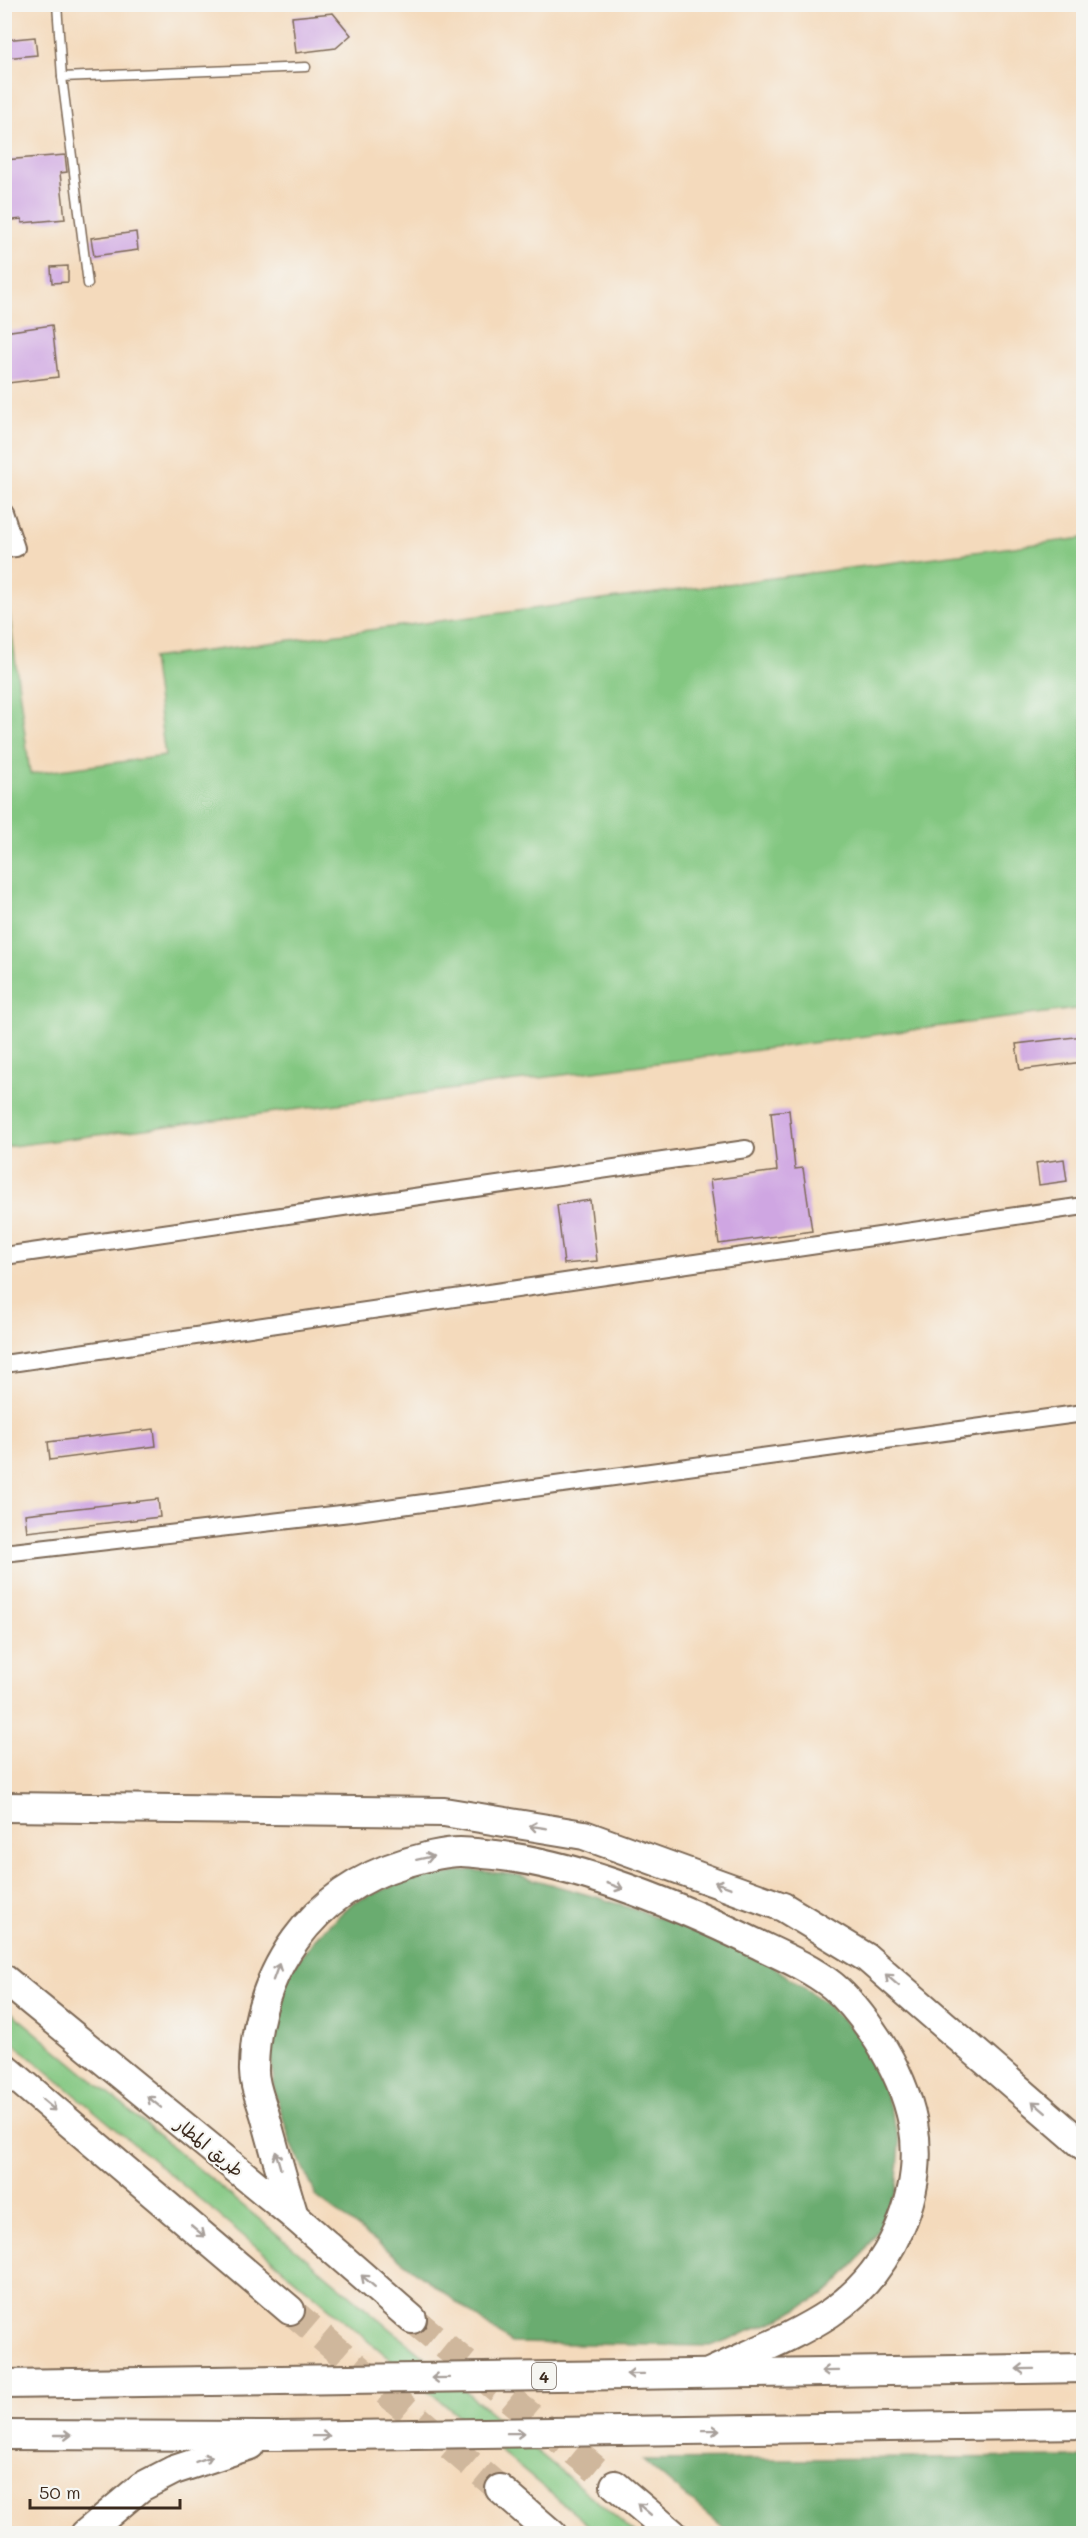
<svg xmlns="http://www.w3.org/2000/svg" width="1088" height="2538" viewBox="0 0 1088 2538" font-family="Mali,'Playpen Sans Arabic',sans-serif">
  <style>
    .green { fill: #83c781; stroke: #5f7850; stroke-width: 1.5 }
    .forest { fill: #6aac6f; stroke: #526b46; stroke-width: 1.5 }
    .building { fill: #cfa6e2 }
    .lines { fill: none; stroke-linecap: round; stroke-linejoin: round }
    .trunk-tunnel { stroke: #cfb79c; stroke-width: 28; stroke-dasharray: 28 14; stroke-linecap: butt }
    .service-casing { stroke: #7c6855; stroke-width: 11 }
    .minor-casing { stroke: #7c6855; stroke-width: 20 }
    .trunk-casing { stroke: #7c6855; stroke-width: 32 }
    .service { stroke: #fff; stroke-width: 8 }
    .minor { stroke: #fff; stroke-width: 16 }
    .trunk { stroke: #fff; stroke-width: 28 }
    .oneway { stroke: #a79f9a }
    .labels { text-anchor: middle; dominant-baseline: central; stroke-width: 4.5; stroke-linejoin: round; paint-order: stroke }
    .shield { fill: #f6f6f2; stroke: #73675e; stroke-width: 1.5 }
    .shield-label { font-size: 16px; font-weight: bold; fill: #3b2a1e }
    .street-label { font-size: 18px; fill: #3b2a1e; stroke: #f6f6f2 }
  </style>
  <rect width="100%" height="100%" fill="#f6f6f2"/>
  <filter id="ink" filterUnits="userSpaceOnUse"><feTurbulence type="fractalNoise" baseFrequency=".0167" numOctaves="2"/><feDisplacementMap in="SourceGraphic" scale="12" xChannelSelector="R" yChannelSelector="G"/><feConvolveMatrix kernelMatrix="1 2 1 2 8 2 1 2 1" color-interpolation-filters="sRGB"/></filter>
  <filter id="wash" filterUnits="userSpaceOnUse"><feTurbulence type="fractalNoise" baseFrequency=".008" numOctaves="4" result="noise"/><feDisplacementMap in="SourceGraphic" scale="24" xChannelSelector="R" yChannelSelector="G"/><feGaussianBlur stdDeviation="1.35" result="paint"/><feColorMatrix in="noise" values="0 0 0 0 0 0 0 0 0 0 0 0 0 0 0 0 0 1.4 0 .05"/><feComposite in="paint" operator="in"/></filter>
  <g filter="url(#wash)">
    <rect width="100%" height="100%" fill="#f4dabc"/>
    <g class="green">
      <path d="M1083,538V1008L5,1147V580L30,774L165,756L152,658Z"/>
      <path d="M4,2006L635,2533H598L5,2036Z"/>
    </g>
    <g class="forest">
      <path d="M471,1870L518,1875L603,1899L690,1928L759,1957L823,2001L866,2043L887,2098L900,2143L896,2192L886,2217L860,2258L827,2293L776,2321L711,2346L511,2343L317,2197L292,2145L275,2094L270,2046L275,2005L292,1968L319,1934L354,1902L405,1881Z"/>
      <path d="M1083,2457V2534L729,2533L643,2460Z"/>
    </g>
    <g id="blocks">
      <g class="building">
        <path d="M333,13L351,35L336,48L296,53L292,17Z"/>
        <path d="M35,37L37,55L4,58V40Z"/>
        <path d="M65,155L67,172L60,173L65,219L22,223V219L4,221V160Z"/>
        <path d="M136,232L138,250L94,256L91,238Z"/>
        <path d="M68,266V282L52,283L51,267Z"/>
        <path d="M52,325L58,377L8,383L4,332Z"/>
        <path d="M1083,1036V1062L1020,1070L1016,1044Z"/>
        <path d="M789,1110L795,1169L803,1168L812,1231L719,1244L710,1180L777,1171L771,1112Z"/>
        <path d="M1064,1159L1067,1181L1039,1185L1036,1163Z"/>
        <path d="M590,1200L597,1261L564,1264L557,1205Z"/>
        <path d="M154,1429L156,1446L50,1460L48,1442Z"/>
        <path d="M158,1499L160,1517L27,1532L25,1514Z"/>
      </g>
    </g>
  </g>
  <g filter="url(#ink)">
    <use href="#blocks" fill-opacity="0" stroke="#7c6855" stroke-width="1.5"/>
    <g class="lines">
      <g class="trunk-tunnel">
        <path d="M290,2310L500,2489"/>
        <path d="M412,2319L615,2485"/>
      </g>
      <defs>
        <g id="service">
          <path d="M57,4L62,77L88,284"/>
          <path d="M62,77L306,67"/>
        </g>
        <g id="minor">
          <path d="M4,512L16,548L4,549"/>
          <path d="M4,1256L746,1149"/>
          <path d="M4,1364L1084,1206"/>
          <path d="M4,1553L350,1513L1084,1413"/>
        </g>
        <g id="trunk">
          <path d="M4,1807L444,1812L584,1835L783,1907L867,1958L1084,2146"/>
          <path d="M4,1979L294,2216L412,2319"/>
          <path d="M4,2067L290,2310"/>
          <path d="M294,2216C284,2183 274,2149 265,2115C261,2101 253,2083 254,2068C256,1971 312,1891 405,1863C422,1858 442,1852 460,1852C471,1852 483,1854 495,1855C581,1865 675,1904 753,1942C780,1955 809,1967 833,1986C851,2001 865,2020 878,2040C894,2065 907,2093 913,2123C926,2194 890,2273 830,2313C794,2337 751,2353 711,2372"/>
          <path d="M4,2384C364,2381 724,2372 1084,2368"/>
          <path d="M4,2435L277,2436L1084,2424"/>
          <path d="M615,2485L673,2534"/>
          <path d="M500,2489L552,2534"/>
          <path d="M85,2534L141,2487L174,2470L250,2445"/>
        </g>
      </defs>
      <use href="#service" class="service-casing"/>
      <use href="#minor" class="minor-casing"/>
      <use href="#trunk" class="trunk-casing"/>
      <use href="#service" class="service"/>
      <use href="#minor" class="minor"/>
      <use href="#trunk" class="trunk"/>
    </g>
    <defs><path id="oneway-shaft" d="M-6 0H5M1.5-3L5.5 0L1.5 3" fill="none" stroke-width="1.6" stroke-linecap="round" stroke-linejoin="round" transform="scale(1.5)"/></defs>
    <g class="oneway">
      <use href="#oneway-shaft" transform="translate(538 1827) rotate(-171)"/>
      <use href="#oneway-shaft" transform="translate(425 1858) rotate(-12)"/>
      <use href="#oneway-shaft" transform="translate(723 1885) rotate(-160)"/>
      <use href="#oneway-shaft" transform="translate(615 1886) rotate(20)"/>
      <use href="#oneway-shaft" transform="translate(276 1972) rotate(-70)"/>
      <use href="#oneway-shaft" transform="translate(892 1980) rotate(-139)"/>
      <use href="#oneway-shaft" transform="translate(154 2102) rotate(-141)"/>
      <use href="#oneway-shaft" transform="translate(49 2105) rotate(40)"/>
      <use href="#oneway-shaft" transform="translate(1039 2107) rotate(-139)"/>
      <use href="#oneway-shaft" transform="translate(278 2160) rotate(-106)"/>
      <use href="#oneway-shaft" transform="translate(198 2231) rotate(40)"/>
      <use href="#oneway-shaft" transform="translate(368 2281) rotate(-139)"/>
      <use href="#oneway-shaft" transform="translate(1025 2369) rotate(179)"/>
      <use href="#oneway-shaft" transform="translate(830 2371) rotate(179)"/>
      <use href="#oneway-shaft" transform="translate(635 2374) rotate(179)"/>
      <use href="#oneway-shaft" transform="translate(440 2378) rotate(179)"/>
      <use href="#oneway-shaft" transform="translate(711 2430) rotate(-1)"/>
      <use href="#oneway-shaft" transform="translate(516 2433) rotate(-1)"/>
      <use href="#oneway-shaft" transform="translate(63 2435)"/>
      <use href="#oneway-shaft" transform="translate(321 2436) rotate(-1)"/>
      <use href="#oneway-shaft" transform="translate(204 2459) rotate(-19)"/>
      <use href="#oneway-shaft" transform="translate(644 2509) rotate(-140)"/>
    </g>
  </g>
  <g class="labels">
    <rect class="shield" x="532" y="2363" width="24" height="26" rx="4.5"/>
    <g class="shield-label">
      <text x="544" y="2376">4</text>
    </g>
    <g class="street-label">
      <text transform="translate(210 2147) rotate(39)">طريق المطار</text>
    </g>
  </g>
  <rect width="1088" height="2538" fill="none" stroke="#f6f6f2" stroke-width="24"/>
  <path d="M30 2499v9h150v-9" fill="none" stroke="#3b2a1e" stroke-width="3"/>
  <text x="39" y="2499" font-size="18" fill="#3b2a1e" stroke="#f6f6f2" stroke-width="4.5" paint-order="stroke">50 m</text>
</svg>
